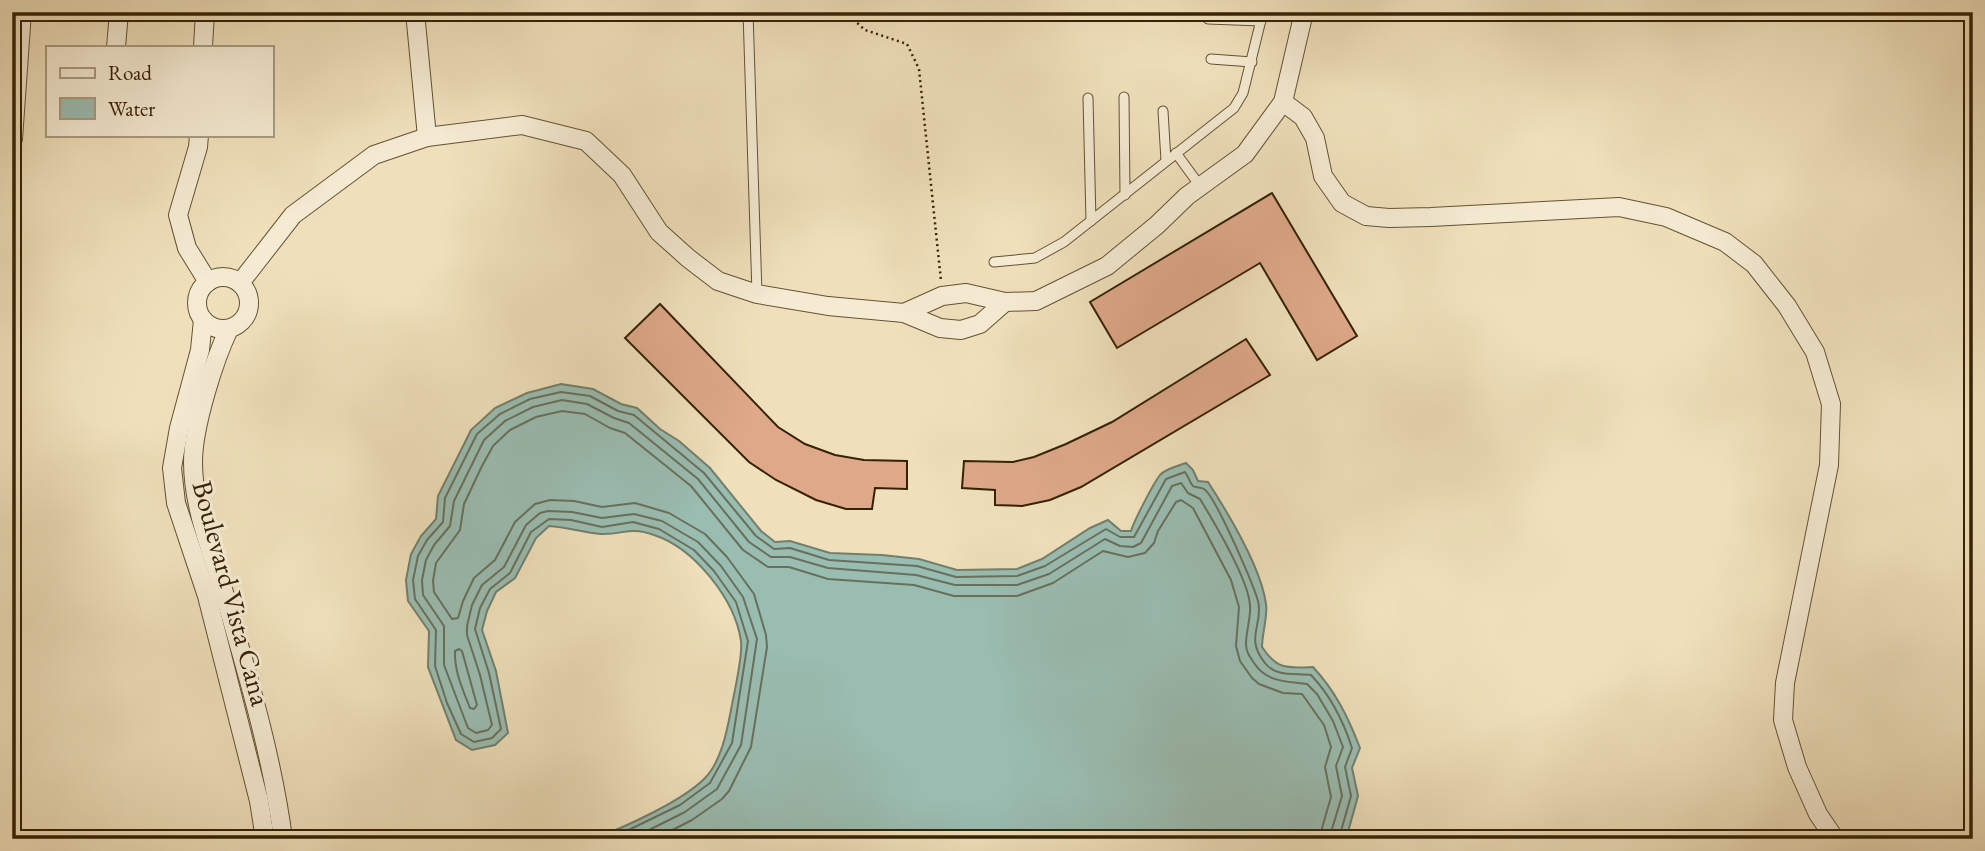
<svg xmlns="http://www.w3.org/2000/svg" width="1985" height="851" viewBox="0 0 1985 851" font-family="'EB Garamond',serif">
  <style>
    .water { fill: #9abdb2; stroke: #727f6d; stroke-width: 2 }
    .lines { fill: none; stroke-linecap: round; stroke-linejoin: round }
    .shore { stroke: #68705c; stroke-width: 2 }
    .building { fill: #dea889; stroke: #352205; stroke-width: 2 }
    .service-casing { stroke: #645232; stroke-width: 11 }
    .minor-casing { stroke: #645232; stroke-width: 20 }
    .path { stroke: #352205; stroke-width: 2.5; stroke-dasharray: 2 3.5; stroke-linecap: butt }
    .service { stroke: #f5ebd3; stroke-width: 9 }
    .minor { stroke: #f5ebd3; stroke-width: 18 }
    .labels { text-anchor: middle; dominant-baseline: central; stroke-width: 6; stroke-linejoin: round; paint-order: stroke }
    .street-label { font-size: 28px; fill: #352205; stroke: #f5ebd3 }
  </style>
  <rect width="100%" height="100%" fill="#efe0bb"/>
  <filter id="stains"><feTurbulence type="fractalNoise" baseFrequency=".00286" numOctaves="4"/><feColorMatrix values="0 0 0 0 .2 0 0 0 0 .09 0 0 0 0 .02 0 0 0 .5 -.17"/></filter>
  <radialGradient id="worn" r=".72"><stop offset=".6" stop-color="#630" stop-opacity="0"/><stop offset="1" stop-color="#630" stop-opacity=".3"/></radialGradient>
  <path class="water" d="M561,384L593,389L621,404L637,408L660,429L679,441L710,468L761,531L775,542L790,541L830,553L882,555L919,559L957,570L1017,569L1042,559L1090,528L1108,520L1121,531H1131C1134,521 1153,484 1160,475C1165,469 1178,466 1186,463L1193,470L1198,481L1208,482C1228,513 1261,567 1266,604C1268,615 1262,634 1262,647C1277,670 1287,668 1313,667C1336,692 1348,717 1360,748L1352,768L1358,796L1348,832L1351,839H593C623,828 683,801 705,778C721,762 727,731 731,710C734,693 743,656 741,641C735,599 694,548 654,535C629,526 623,535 601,534C584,533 567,527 549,526L536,538L515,578L496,592L487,611L482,630L496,671L508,733L495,745L472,750L456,740L428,667L429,631L408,601L406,580L411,554L421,536L436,519L438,496L471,430L495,408L527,393Z"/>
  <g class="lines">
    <g class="shore">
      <path d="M459,649L462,651L477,705L474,709L470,708C463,690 454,671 455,651Z"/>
      <path d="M610,839L680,805L710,783L732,743L748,641L736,602L714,571L694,550L659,529L633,522L602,527L571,520L549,519L531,532L510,573L490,589L480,608L475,629L489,673L501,729L492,738L474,742L461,734L447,703L435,666L436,630L415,599L413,580L418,556L427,540L443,522L445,498L477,434L500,414L530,399L561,392L590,396L618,411L634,415L704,473L756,536L774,549L790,548L829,560L917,566L956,577L1017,576L1045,566L1106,529L1120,537H1134L1166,479L1185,472C1188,476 1190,483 1193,486C1196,488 1201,487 1204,489C1216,497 1253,584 1258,601C1264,624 1244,638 1265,663C1275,677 1296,673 1311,675C1331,696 1343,720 1352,748L1345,767L1351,796L1341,831L1343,839"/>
      <path d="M631,839L685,812L717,789L741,745L757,639L743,597L721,566L698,542L662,521L634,514L602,518L572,512L548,511L540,513L526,525L504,567L482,585L472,605L467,626V635L480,675L492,725L488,730L476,733L468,728L444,665V626L423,595L422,580L426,560L434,545L450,526L454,501L484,440L505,421L533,407L562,400L587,404L614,418L629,423L698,479L749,542L771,557H790L828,568L916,575L955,585H1017L1049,574L1105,539L1120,546L1133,547L1141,543L1172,486L1181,483L1188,493L1200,499C1214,522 1249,581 1250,606C1251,618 1246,631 1246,644C1246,652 1250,657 1254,663C1267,683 1287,681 1307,684L1317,694L1333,721L1343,747L1336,766L1342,796L1332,829L1333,839"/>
      <path d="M655,839L692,820L722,799L729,791L751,747L767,647L766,635L754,594L727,557L705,534L669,513L635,503L602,507L574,501L550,500L535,504L515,522L495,560L474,578L463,601L458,618L452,619L434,592L433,581L436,563L460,530L464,504L482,466L493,446L510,430L536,417L562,411L585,414L610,428L625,433L691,486L743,550L768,567H789L828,579L914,585L954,596H1017L1053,583L1103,551L1128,557L1145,553L1154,543L1158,531L1176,502L1181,500L1193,508L1231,580L1239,607L1236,646L1240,661L1252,678L1259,684L1283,693L1302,694L1324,725L1331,747L1325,767L1331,797L1322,828V839"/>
    </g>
  </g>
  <g class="building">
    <path d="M1272,193L1357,336L1317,360L1260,263L1117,348L1090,302Z"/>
    <path d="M660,304L778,427L805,444L835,455L864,460L907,461V489L875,488L872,509H846L816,500L776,480L749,462L625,338Z"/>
    <path d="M1246,339L1270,375L1081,487L1050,500L1022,506L995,505V490L962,488L964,461L1013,462L1034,457L1066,444L1112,422Z"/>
  </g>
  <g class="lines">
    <defs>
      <g id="service">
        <path d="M748,12L757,294"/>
        <path d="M1208,19L1261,21"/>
        <path d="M1211,59L1252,62"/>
        <path d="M1124,97L1125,195"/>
        <path d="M1088,98L1091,221"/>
        <path d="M1163,111L1166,161"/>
        <path d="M1176,153L1200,186"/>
        <path d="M994,262L1035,258L1064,242L1234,108L1243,93L1263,12"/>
      </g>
      <g id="minor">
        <path d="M415,12L427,137"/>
        <path d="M116,47L119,12"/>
        <path d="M203,47L205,12"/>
        <path d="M1283,102L1303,117L1315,138L1323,176L1342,203L1366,216L1389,218L1431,217L1619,207L1666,217L1725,242L1754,264L1787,306L1815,352L1831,404L1829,465L1785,683L1783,720L1797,767L1818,814L1835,839"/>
        <path d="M199,135L198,147L178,215L187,248L208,282"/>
        <path d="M13,139L22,12"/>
        <circle cx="223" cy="303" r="26"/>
        <path d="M240,283L293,215L374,155L427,137L522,125L586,141L622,175L659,232L688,258L718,281L757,294L828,306L904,313L940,328L961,330L980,324L1005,302"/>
        <path d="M904,313L942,296L966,293L1005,302L1036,301L1107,266L1157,225L1187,196L1245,154L1283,102L1304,12"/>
        <path d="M203,320L200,350L179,428L172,468L176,503L207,596L259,801L265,839"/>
        <path d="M229,329C214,360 193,427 193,462C193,508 212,551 225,596C247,673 273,759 283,839"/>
      </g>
    </defs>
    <use href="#service" class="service-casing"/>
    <use href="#minor" class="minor-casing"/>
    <path class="path" d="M845,12L865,30L907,44L919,69L941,281"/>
    <use href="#service" class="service"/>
    <use href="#minor" class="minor"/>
  </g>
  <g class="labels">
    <g class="street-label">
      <text transform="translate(232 593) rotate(75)">Boulevard Vista Cana</text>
    </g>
  </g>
  <rect width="1985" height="851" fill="none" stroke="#efe0bb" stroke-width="42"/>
  <rect x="14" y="14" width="1957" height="823" fill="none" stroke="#352205" stroke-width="3.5"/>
  <rect x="21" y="21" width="1943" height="809" fill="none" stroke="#352205" stroke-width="2"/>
  <rect x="46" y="46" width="228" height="91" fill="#f5ebd3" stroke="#a89b81" stroke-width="2"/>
  <rect x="60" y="68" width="35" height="10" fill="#f5ebd3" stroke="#a89b81" stroke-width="2"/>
  <text x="108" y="80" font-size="21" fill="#352205">Road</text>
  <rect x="60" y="98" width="35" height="21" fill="#9abdb2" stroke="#a89b81" stroke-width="2"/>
  <text x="108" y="116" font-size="21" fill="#352205">Water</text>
  <rect width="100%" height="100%" filter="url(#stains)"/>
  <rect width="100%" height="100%" fill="url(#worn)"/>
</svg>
